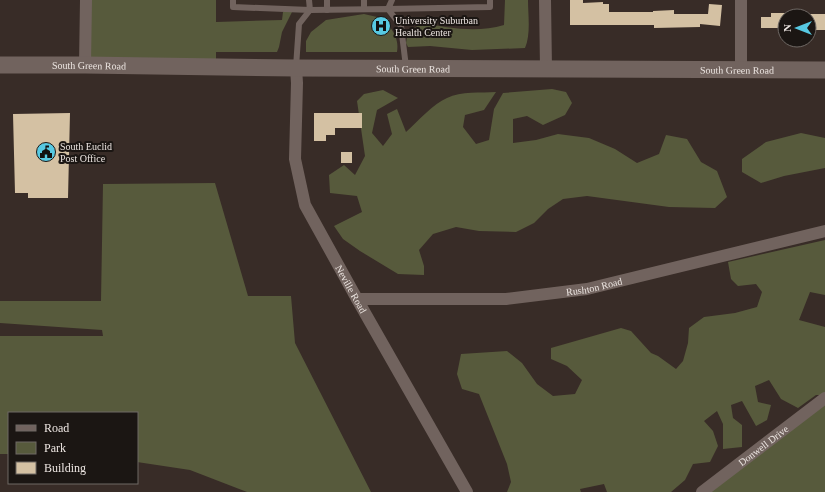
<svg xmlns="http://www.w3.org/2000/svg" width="825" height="492" viewBox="0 0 825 492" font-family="'Times New Roman',serif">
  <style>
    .green { fill: #575a3c }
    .building { fill: #d4c1a3 }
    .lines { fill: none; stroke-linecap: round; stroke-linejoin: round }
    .lane { stroke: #71635e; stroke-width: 6 }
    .street { stroke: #71635e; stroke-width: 12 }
    .secondary { stroke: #71635e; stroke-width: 17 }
    .labels { text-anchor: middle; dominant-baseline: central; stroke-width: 4; stroke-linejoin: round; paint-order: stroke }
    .poi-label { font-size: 10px; fill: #ece5e1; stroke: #1b1613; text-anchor: start }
    .street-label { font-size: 10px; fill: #ece5e1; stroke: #1b1613 }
  </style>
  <rect width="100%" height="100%" fill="#382c27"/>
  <g class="green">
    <path d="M86,0H216V22L282,20L283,12H292L282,32L279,47L277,52H216V67L85,65Z"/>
    <path d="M505,0H528C528,15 531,34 525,48L472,50L430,46L408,47L406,43L408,32L422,23C449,28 477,33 504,25Z"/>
    <path d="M364,14C368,15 373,16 377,17C390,23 400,38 397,52H306V41L311,32L326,20Z"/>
    <path d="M552,89L566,92L572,103L565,115L543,125L527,116L513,119V143L536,140L558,134L589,138L615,149L637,163L659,154L666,135L687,139L701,162L717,171L727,197L715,208L669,207L587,196L563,199L548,209L534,223L516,232L479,231L456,227L433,234L419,250L424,266V275L398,274L360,251L343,239L334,226L362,212L357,196L330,193L329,175L344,165L355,175L365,156L357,101L364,94L383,90L398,98L377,110L372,133L383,146L392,134L387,114L397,109L406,132C418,121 433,104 447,98C461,91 481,93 496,92L484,110L465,115L463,127L476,144L489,140L494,109L503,93Z"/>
    <path d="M801,133L825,138V168L784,176L761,183L742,172V159L766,142Z"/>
    <path d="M215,183L248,296H291L295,343L371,492H247L190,470L137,462V413H9V454H0V336H103L102,330L0,323V301H101L103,184Z"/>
    <path d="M825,240V295L810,292L799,320L825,327V395H816L798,408L781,399L769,380L755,386L758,402L771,405L767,420L756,426L742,401L731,405L733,418L742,425V447L723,449V424L717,411L704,421L713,431L718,446L710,462L693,464L685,480L671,492H607L604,484L580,489L581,492H507L511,482L507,464L479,394L462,389L457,374L461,354L507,351L522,363L537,384L553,396L575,394L582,380L567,366L551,359V348L621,328L631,331L651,353L658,356L676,369L683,361L688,343L689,328L704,317L735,313L757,307L762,292L756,284L738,286L731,279L728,262Z"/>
    <path d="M825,398V492H702Z"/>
  </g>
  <g class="building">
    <path d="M570,0H583V3L603,2V4H609V12H653V11L674,10V14H708L709,4L722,5L720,26L700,24V27L654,28V25H570Z"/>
    <path d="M771,13H785V28H761V17H771Z"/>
    <rect x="809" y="14" width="16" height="16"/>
    <path d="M70,113L68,198H28V193H15L13,114Z"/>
    <path d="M314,113H362V128H335V135H326V141H314Z"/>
    <rect x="341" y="152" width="11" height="11"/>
  </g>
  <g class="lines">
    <g class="lane">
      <path d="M233,0V7L310,10L309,0"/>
      <path d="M364,0V9"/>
      <path d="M392,0L388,9L490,7V0"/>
      <path d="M327,10V0"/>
      <path d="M296,67L299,24L310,10L388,9L401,26L406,67"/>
    </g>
    <g class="street">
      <path d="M545,0L546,68"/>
      <path d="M85,65L86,0"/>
      <path id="s1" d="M296,68L297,83L295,159L305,205L357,299L467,492"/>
      <path d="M741,70V0"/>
      <path id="s2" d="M357,299H506L587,289L825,231"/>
      <path id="s3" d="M702,492L825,398"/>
    </g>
    <path class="secondary" id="s4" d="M0,65H85L296,68L825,70"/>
  </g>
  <defs>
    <symbol id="hospital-disc" viewBox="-11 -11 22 22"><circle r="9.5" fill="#57c9e2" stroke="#1b1613"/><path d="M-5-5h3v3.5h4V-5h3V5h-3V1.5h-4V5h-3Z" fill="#111"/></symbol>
    <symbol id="civic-disc" viewBox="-11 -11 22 22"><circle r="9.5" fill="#57c9e2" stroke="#1b1613"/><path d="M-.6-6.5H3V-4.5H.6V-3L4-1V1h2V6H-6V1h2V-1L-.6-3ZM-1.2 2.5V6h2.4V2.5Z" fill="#111"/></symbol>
  </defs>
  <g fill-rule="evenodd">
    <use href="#hospital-disc" x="370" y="15" width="22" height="22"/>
    <use href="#civic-disc" x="35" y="141" width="22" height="22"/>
  </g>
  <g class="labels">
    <g class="poi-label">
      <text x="395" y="20">University Suburban<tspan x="395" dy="12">Health Center</tspan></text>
      <text x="60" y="146">South Euclid<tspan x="60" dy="12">Post Office</tspan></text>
    </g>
    <g class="street-label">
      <text stroke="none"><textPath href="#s4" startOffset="89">South Green Road</textPath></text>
      <text stroke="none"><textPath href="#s4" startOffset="413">South Green Road</textPath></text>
      <text stroke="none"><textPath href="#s4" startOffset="737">South Green Road</textPath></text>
      <text stroke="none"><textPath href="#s2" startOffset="238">Rushton Road</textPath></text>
      <text stroke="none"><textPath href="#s1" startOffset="234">Neville Road</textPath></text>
      <text stroke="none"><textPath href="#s3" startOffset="77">Donwell Drive</textPath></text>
    </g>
  </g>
  <rect x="8" y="412" width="130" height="72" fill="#1b1613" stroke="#6f6965"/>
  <rect x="16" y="425" width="20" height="6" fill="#71635e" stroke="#6f6965"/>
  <text x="44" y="432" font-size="12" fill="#ece5e1">Road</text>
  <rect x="16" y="442" width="20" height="12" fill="#575a3c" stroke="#6f6965"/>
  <text x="44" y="452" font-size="12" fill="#ece5e1">Park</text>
  <rect x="16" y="462" width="20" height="12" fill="#d4c1a3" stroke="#6f6965"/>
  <text x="44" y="472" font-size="12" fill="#ece5e1">Building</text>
  <g transform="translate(797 28) rotate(270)"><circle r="19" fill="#1b1613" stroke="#6f6965"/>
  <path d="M0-3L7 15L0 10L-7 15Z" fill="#57c9e2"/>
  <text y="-6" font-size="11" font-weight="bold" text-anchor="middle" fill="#ece5e1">N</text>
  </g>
</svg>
